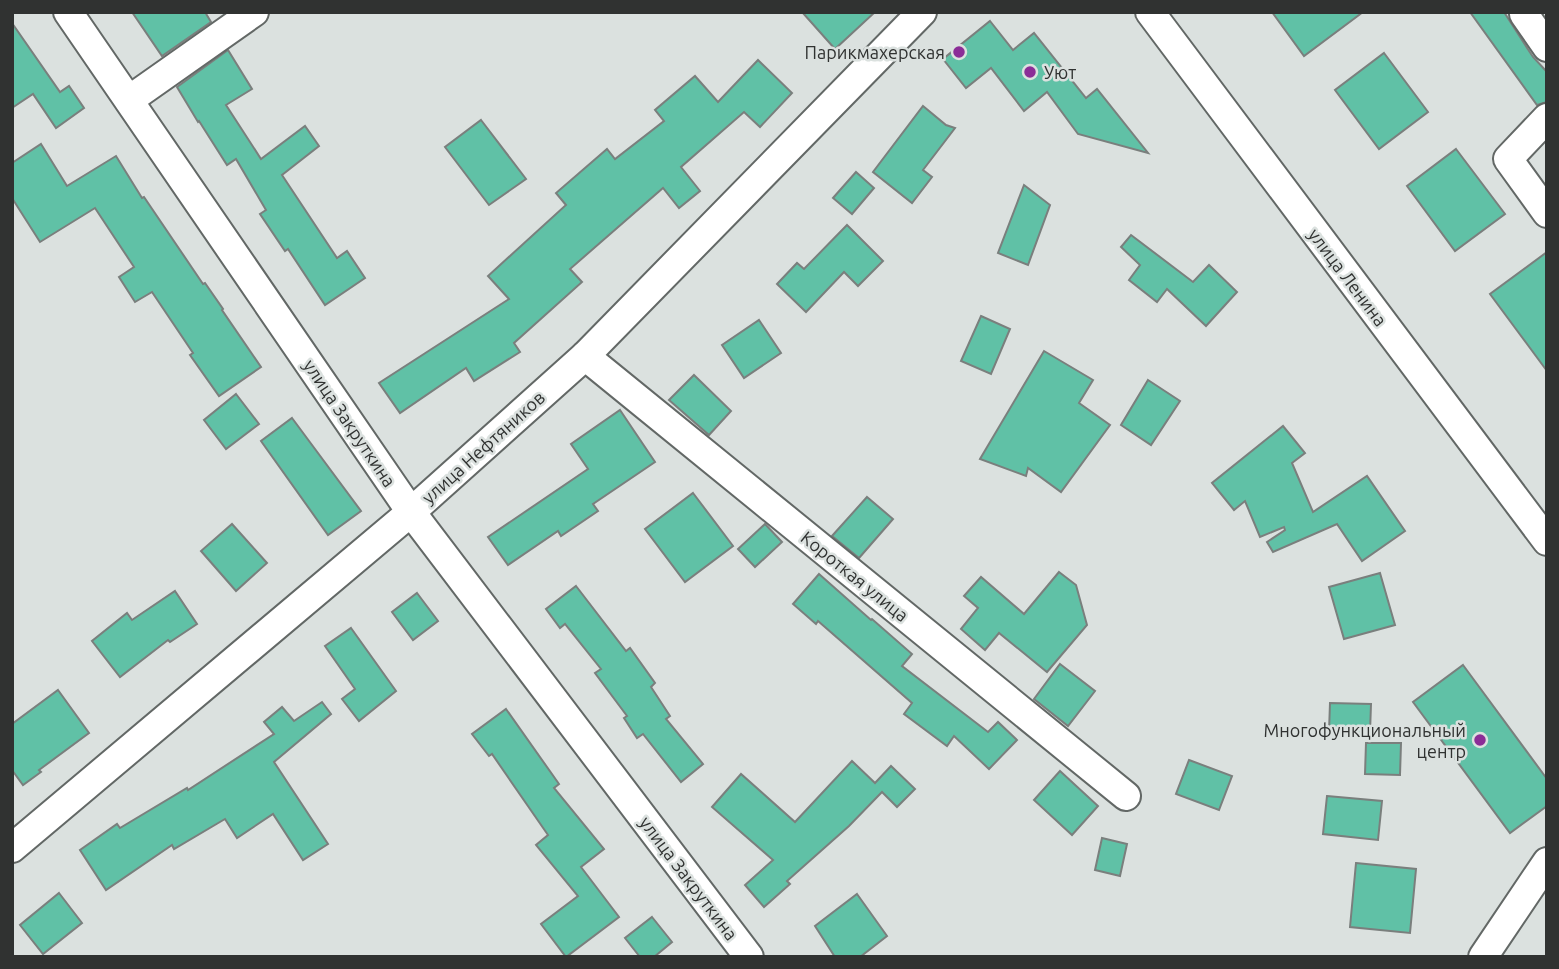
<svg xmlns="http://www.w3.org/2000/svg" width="1559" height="969" viewBox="0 0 1559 969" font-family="Ubuntu,sans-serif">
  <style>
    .building { fill: #60c1a6; stroke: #7a7f7d; stroke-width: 2 }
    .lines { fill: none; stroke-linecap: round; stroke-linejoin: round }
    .minor-casing { stroke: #636866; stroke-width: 32 }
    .minor { stroke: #fff; stroke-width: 28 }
    .poi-dot { fill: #8b2d97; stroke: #dbe1df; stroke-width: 2.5 }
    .labels { text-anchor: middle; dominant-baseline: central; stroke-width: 5; stroke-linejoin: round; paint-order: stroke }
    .poi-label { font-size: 18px; fill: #303231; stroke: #dbe1df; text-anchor: end }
    .street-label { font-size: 18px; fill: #303231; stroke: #dbe1df }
  </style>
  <rect width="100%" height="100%" fill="#dbe1df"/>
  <g class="building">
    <path d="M132,12H205L211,22L162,56Z"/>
    <path d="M802,12H875L835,49Z"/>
    <path d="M1272,12H1363L1304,56Z"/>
    <path d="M1470,12H1504L1533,57L1547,72V102L1537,105Z"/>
    <path d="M990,21L1013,50L1034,33L1086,98L1097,89L1148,153L1078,134L1047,92L1024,111L991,68L966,88L943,59Z"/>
    <path d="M12,23L60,92L69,86L84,108L56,128L33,94L12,108Z"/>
    <path d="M228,50L252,89L226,105L261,159L305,126L319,146L282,175L337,258L347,251L365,278L325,305L288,249L285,251L260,214L266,210L236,159L227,165L199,121L198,122L177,87Z"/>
    <path d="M1384,53L1428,112L1379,149L1335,90Z"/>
    <path d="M758,60L792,93L760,127L744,112L681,167L700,191L679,208L663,188L570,269L582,282L514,343L520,352L474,381L466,368L400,413L379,383L509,299L488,276L566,205L556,193L607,149L615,159L664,121L655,110L695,76L718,102Z"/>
    <path d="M923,106L946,125L955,128L923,170L932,177L912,203L873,172Z"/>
    <path d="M481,120L526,179L489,205L445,147Z"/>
    <path d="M41,144L67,186L116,156L142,198L144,197L203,284L205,283L223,309L222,310L261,367L219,396L190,355L193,353L152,292L135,302L119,277L134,267L95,208L40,242L12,198V163Z"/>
    <path d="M1456,149L1505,214L1455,251L1407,186Z"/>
    <path d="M856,172L874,188L852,214L833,198Z"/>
    <path d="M1024,185L1050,205L1028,265L998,253Z"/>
    <path d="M847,225L883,261L858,286L844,272L806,312L777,284L797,263L804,269Z"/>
    <path d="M1131,235L1193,282L1209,265L1237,292L1206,326L1167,289L1157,302L1129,280L1140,265L1121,247Z"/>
    <path d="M1547,252V371L1490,294Z"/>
    <path d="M981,316L1010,329L991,374L961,361Z"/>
    <path d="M759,320L781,353L744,378L722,345Z"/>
    <path d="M1044,351L1093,380L1079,403L1110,425L1061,492L1028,468L1026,476L980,459Z"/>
    <path d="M694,375L731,411L709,435L669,400Z"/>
    <path d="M1148,380L1180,401L1151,445L1121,425Z"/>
    <path d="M236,394L259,424L226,449L204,420Z"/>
    <path d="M620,410L655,462L593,504L598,511L561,536L558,531L508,565L488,537L588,469L571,444Z"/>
    <path d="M292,418L361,511L328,535L261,441Z"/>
    <path d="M1283,426L1305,453L1292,463L1313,512L1367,476L1405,531L1362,561L1337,524L1273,552L1267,542L1285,530L1284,527L1260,537L1245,501L1234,510L1212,483Z"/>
    <path d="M693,493L733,546L685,582L645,529Z"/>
    <path d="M867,497L893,519L859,558L832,536Z"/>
    <path d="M232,524L267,563L236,591L201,551Z"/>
    <path d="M765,524L782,542L755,567L738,549Z"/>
    <path d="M1059,572L1076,585L1087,625L1047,672L999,633L985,650L961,629L978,608L964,596L981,577L1024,614Z"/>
    <path d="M1380,573L1395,625L1344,639L1329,587Z"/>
    <path d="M819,574L871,620L872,619L912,654L902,666L988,732L998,722L1017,740L989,769L954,736L947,746L904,714L912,703L818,621L816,624L793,604Z"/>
    <path d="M576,586L626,651L630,648L655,683L651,687L670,716L666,719L703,764L681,782L643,734L637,738L624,718L627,716L595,673L601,669L565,624L560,628L546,609Z"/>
    <path d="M175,591L197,624L170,642L168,640L120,677L92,641L127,613L132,620Z"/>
    <path d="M417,593L438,621L413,640L392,612Z"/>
    <path d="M351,628L396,691L359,721L342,699L355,689L325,646Z"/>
    <path d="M1060,664L1095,691L1068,726L1034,699Z"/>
    <path d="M1463,665L1547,779V806L1510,833L1413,702Z"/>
    <path d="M58,690L89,733L39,770L41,772L23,785L12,770V724Z"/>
    <path d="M322,702L331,714L274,762L328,844L303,860L273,814L237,838L225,819L174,849L172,845L106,890L80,850L117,824L120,828L187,788L188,790L274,734L264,722L282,707L294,721Z"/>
    <path d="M1330,703L1371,704L1370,733L1329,732Z"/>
    <path d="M506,709L559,784L554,788L604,849L581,867L619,917L566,957L541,924L578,896L536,845L548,835L492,754L489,756L472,734Z"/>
    <path d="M1366,743H1401L1400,775L1365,774Z"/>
    <path d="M1189,760L1232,776L1219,810L1176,794Z"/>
    <path d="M852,761L875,783L891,766L915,789L897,807L882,792L849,826L787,881L790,884L764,907L745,885L773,860L712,807L741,774L795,822Z"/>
    <path d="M1060,771L1098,806L1072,835L1034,800Z"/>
    <path d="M1327,796L1382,801L1378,840L1323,834Z"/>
    <path d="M1102,838L1127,844L1120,876L1095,870Z"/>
    <path d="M1356,863L1416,869L1410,933L1350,927Z"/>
    <path d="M59,893L82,923L43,954L20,925Z"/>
    <path d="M857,894L887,936L860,957H835L815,926Z"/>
    <path d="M652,917L672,942L654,957H640L625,938Z"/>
  </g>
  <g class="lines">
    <defs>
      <g id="minor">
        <path d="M68,12L411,512L749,957"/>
        <path d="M1150,12L1547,541"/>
        <path d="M1524,14L1547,47"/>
        <path d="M129,100L254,12"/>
        <path d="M1547,118L1508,159L1547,213"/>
        <path d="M585,356L1126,796"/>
        <path d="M12,848L411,512L585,356L922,12"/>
        <path d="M1483,957L1547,862"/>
      </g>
    </defs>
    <use href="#minor" class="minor-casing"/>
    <use href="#minor" class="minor"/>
  </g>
  <g class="poi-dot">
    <circle cx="959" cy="52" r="7"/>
    <circle cx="1030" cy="72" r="7"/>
    <circle cx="1480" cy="740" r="7"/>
  </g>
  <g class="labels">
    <g class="poi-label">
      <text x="945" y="52">Парикмахерская</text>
      <text x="1044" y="72" text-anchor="start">Уют</text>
      <text x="1466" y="730">Многофункциональный<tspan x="1466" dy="21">центр</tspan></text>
    </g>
    <g class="street-label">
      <text transform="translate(1348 277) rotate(53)">улица Ленина</text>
      <text transform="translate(350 423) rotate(56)">улица Закруткина</text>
      <text transform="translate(483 447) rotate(-42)">улица Нефтяников</text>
      <text transform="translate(855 576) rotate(39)">Короткая улица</text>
      <text transform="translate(689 878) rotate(53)">улица Закруткина</text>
    </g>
  </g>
  <rect width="1559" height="969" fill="none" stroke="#303231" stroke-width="28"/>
</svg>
